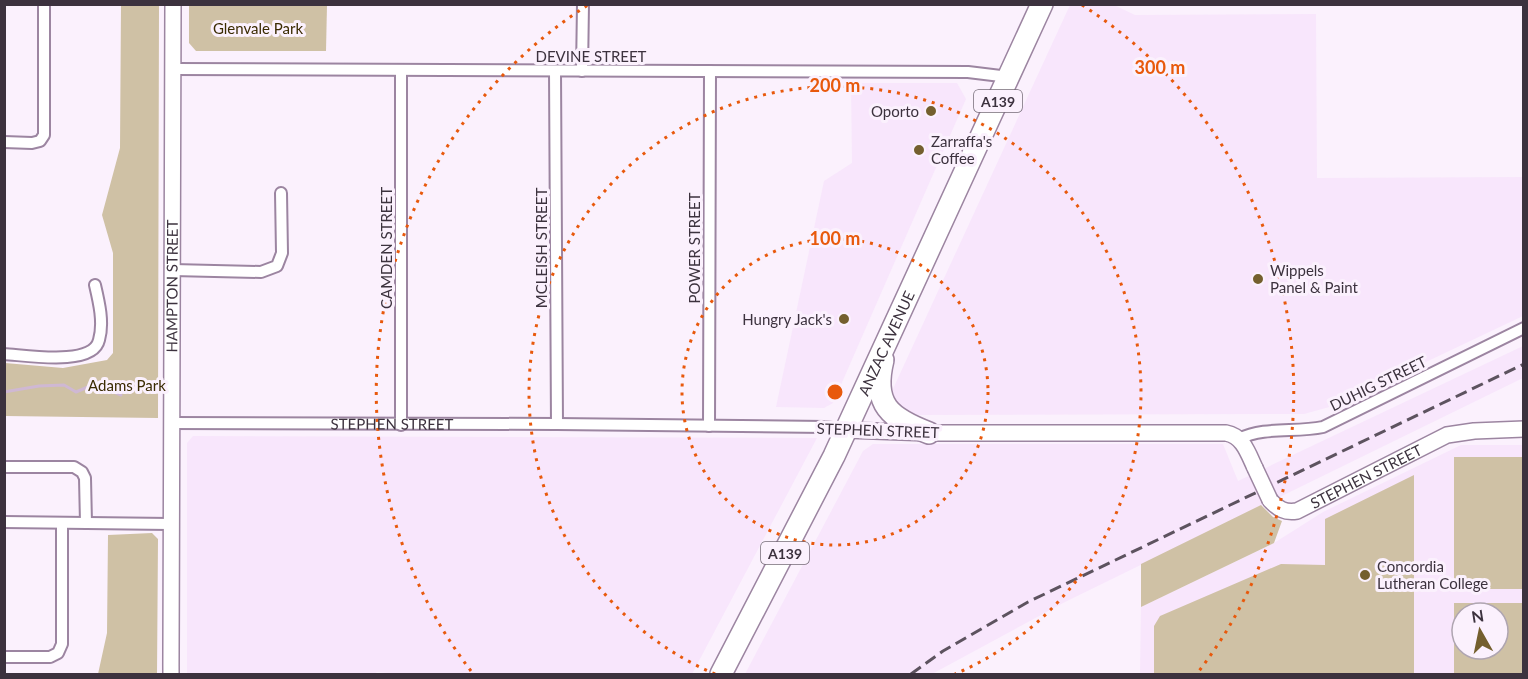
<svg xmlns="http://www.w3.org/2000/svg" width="1528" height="679" viewBox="0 0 1528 679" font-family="Lato,sans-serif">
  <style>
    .built { fill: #f8e6fc; fill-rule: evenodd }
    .green { fill: #cfc1a5; fill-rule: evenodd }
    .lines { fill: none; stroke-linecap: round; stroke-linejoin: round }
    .stream { stroke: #cfb8d3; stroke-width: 3 }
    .street-casing { stroke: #9c85a1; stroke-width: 14 }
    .secondary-casing { stroke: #9c85a1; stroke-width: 18 }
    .highway-casing { stroke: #9c85a1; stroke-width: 24 }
    .street { stroke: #fff; stroke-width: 10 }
    .secondary { stroke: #fff; stroke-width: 15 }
    .highway { stroke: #fff; stroke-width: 21 }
    .rail { stroke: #5d535f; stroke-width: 3; stroke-dasharray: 12 6; stroke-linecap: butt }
    .secondary-bridge-casing { stroke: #9c85a1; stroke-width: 18; stroke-linecap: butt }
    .secondary-bridge { stroke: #fff; stroke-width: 15 }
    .ring { fill: none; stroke: #e8590c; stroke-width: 3; stroke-dasharray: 3 6 }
    .poi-dot { fill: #745f2e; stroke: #fbf1fd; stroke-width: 2 }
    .labels { text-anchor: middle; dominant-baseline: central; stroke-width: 6; stroke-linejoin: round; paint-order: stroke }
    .shield { fill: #fbf1fd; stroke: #756b77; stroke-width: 1.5 }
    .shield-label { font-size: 14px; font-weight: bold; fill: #3c323e }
    .park-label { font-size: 15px; fill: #3a2b02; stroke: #fbf1fd }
    .street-label { font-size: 15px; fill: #3c323e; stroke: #fbf1fd }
    .poi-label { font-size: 15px; fill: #3c323e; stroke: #fbf1fd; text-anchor: start }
    .centre { fill: #e8590c; stroke: #fbf1fd; stroke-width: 3 }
    .ring-label { font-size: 18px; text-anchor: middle; font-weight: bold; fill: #e8590c; stroke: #fbf1fd; stroke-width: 6; stroke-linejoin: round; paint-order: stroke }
  </style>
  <rect width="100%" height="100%" fill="#fbf1fd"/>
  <g class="built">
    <path d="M1070,5H1114L1135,15L1316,14L1317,178L1523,177V316L1333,406L1304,414L914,415L904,411L895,402L892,391Z"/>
    <path d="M851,83H957L966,99L833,403L824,408L776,407L824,181L852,163Z"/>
    <path d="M1523,346V378L1065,602L932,674H745L863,451L873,444H1223L1238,481Z"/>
    <path d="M193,436L817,438L692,674H397L377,672L375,674H187V443Z"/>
    <path d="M1461,445H1523V674H1140L1141,607L1274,543L1323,512ZM1462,613H1498V649H1462Z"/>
  </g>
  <g class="green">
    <path d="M121,5H159L158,418L5,416V363L63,368L107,360L113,353V253L102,215L120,148Z"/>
    <path d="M189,5H327L326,51H196L189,43Z"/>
    <rect x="1454" y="457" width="69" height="132"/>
    <path d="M1414,475V674H1154V626L1160,616L1281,564L1325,565V519Z"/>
    <path d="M1261,505L1273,517L1282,521L1274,543L1141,607V564Z"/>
    <path d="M152,533L158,539L157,674H98L107,633L108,535Z"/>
    <path d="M1454,603H1523V674H1454ZM1462,613H1498V649H1462Z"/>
  </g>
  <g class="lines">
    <path class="stream" d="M4,392L39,386L64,385L76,392L95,384L121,395"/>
    <defs>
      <g id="street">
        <path d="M173,69L968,72L1009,77"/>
        <path d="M401,70V425"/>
        <path d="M555,71L557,424"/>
        <path d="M582,71L583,4"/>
        <path d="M4,142L32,143L40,141L44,135V4"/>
        <path d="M173,270L261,272L277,266L282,253L281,193"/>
        <path d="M4,354C25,355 93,367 99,340C104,323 99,302 95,285"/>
        <path id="s1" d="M170,423L557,424L825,427L846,430"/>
        <path d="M709,426L710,71"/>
        <path d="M1239,439C1265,426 1295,433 1323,427L1524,328"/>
        <path d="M4,467H74L82,472L85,478L86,523"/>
        <path d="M4,522L170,524"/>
        <path d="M4,657H50L58,653L62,644V523"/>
      </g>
      <g id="secondary">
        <path d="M846,430L929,433H1226C1243,436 1248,453 1255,468"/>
        <path id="s2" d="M1270,500C1278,509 1285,513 1297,511L1447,435L1474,431L1524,429"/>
        <path id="s3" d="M171,674C170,451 172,228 173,4"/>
      </g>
      <g id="highway">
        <path d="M883,360C872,405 890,418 929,433"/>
        <path id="s4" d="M721,674L834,456L1042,4"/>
      </g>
    </defs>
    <use href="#street" class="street-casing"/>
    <use href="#secondary" class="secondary-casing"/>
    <use href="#highway" class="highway-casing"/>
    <use href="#street" class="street"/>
    <use href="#secondary" class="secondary"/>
    <use href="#highway" class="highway"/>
    <path class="rail" d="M911,674L943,651L1028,602L1524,364"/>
    <defs>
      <path id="secondary-bridge" d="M1255,468L1270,500"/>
    </defs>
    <use href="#secondary-bridge" class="secondary-bridge-casing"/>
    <use href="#secondary-bridge" class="secondary-bridge"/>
  </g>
  <g class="ring">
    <circle cx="835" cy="392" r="153"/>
    <path d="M715 674A306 306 0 1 1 955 674"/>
    <path d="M471 671A459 459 0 0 1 588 5M1082 5A459 459 0 0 1 1199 671"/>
  </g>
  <g class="poi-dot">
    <circle cx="931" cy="111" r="6"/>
    <circle cx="919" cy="150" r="6"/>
    <circle cx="1258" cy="279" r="6"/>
    <circle cx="844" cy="319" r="6"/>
    <circle cx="1365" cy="575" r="6"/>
  </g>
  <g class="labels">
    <g class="shield">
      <rect x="974" y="90" width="48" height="22" rx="4.5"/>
      <rect x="761" y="542" width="48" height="22" rx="4.5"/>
    </g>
    <g class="shield-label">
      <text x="998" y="101">A139</text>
      <text x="785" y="553">A139</text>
    </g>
    <g class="park-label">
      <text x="258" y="28">Glenvale Park</text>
      <text x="127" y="385">Adams Park</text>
    </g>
    <g class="street-label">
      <text x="591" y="56">DEVINE STREET</text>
      <text transform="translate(386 248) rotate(-90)">CAMDEN STREET</text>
      <text transform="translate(541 248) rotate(-90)">MCLEISH STREET</text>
      <text transform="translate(694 248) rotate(-90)">POWER STREET</text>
      <text stroke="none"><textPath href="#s3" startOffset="388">HAMPTON STREET</textPath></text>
      <text stroke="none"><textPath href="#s4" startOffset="370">ANZAC AVENUE</textPath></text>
      <text transform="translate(1378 383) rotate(-26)">DUHIG STREET</text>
      <text stroke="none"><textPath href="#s1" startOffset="222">STEPHEN STREET</textPath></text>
      <text transform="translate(878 430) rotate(2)">STEPHEN STREET</text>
      <text stroke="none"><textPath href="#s2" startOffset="108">STEPHEN STREET</textPath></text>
    </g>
    <g class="poi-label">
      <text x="919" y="111" text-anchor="end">Oporto</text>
      <text x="931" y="141">Zarraffa's<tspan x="931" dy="17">Coffee</tspan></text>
      <text x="1270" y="270">Wippels<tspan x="1270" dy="17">Panel &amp; Paint</tspan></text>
      <text x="832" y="319" text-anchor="end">Hungry Jack's</text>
      <text x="1377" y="566">Concordia<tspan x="1377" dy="17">Lutheran College</tspan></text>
    </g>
  </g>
  <circle cx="835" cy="392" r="9" class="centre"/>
  <g class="ring-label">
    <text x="1160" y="74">300 m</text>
    <text x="835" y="92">200 m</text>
    <text x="835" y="245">100 m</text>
  </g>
  <rect width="1528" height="679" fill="none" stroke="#3c323e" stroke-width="12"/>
  <g transform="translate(1480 631) rotate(351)"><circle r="28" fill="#fbf1fd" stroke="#afa5b1" stroke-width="1.5"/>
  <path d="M0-4.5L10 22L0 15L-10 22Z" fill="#745f2e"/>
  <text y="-9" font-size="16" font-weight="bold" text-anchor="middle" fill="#3c323e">N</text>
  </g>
</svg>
